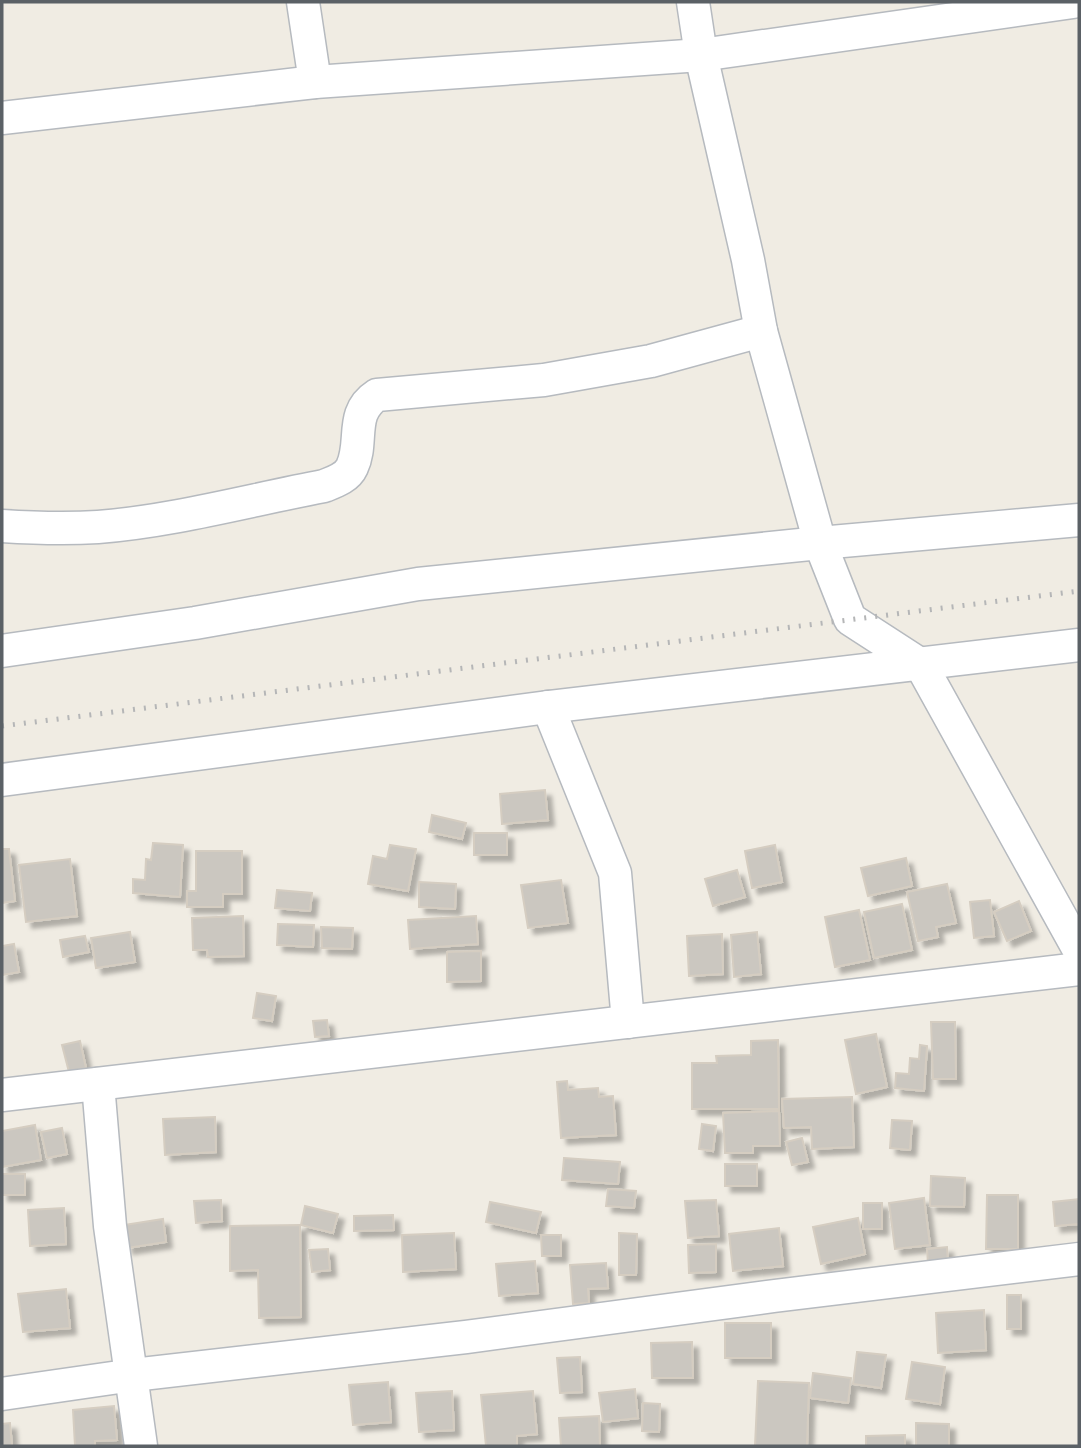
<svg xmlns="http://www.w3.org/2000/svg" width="1081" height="1448" viewBox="0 0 1081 1448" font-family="'Space Grotesk',sans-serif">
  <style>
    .building { fill: #cbc7c0; stroke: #d5cdc1; stroke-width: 2; filter: url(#shadow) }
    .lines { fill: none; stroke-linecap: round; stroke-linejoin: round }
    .minor-casing { stroke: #b6babf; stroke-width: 35 }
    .minor { stroke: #fff; stroke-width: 32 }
    .rail { stroke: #b5b6b7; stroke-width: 5; stroke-dasharray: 2 9; stroke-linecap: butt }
  </style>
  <defs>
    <filter id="shadow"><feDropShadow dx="6" dy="6" stdDeviation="2" flood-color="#0004"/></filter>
  </defs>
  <rect width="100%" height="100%" fill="#f0ece3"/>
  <g class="building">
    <path d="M545,790L548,820L502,824L500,794Z"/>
    <path d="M432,815L466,823L462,839L429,832Z"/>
    <rect x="474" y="833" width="33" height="22"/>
    <path d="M153,843L183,845L180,897L133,893V879L145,880L146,859L151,860Z"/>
    <path d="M390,845L416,849L408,891L368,884L373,856L387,859Z"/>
    <path d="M775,845L782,882L752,888L745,851Z"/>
    <path d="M2,849H9L15,901L2,903Z"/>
    <path d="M196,851H242V894H223V907H187V891H196Z"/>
    <path d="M906,858L912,886L868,896L861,868Z"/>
    <path d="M70,859L77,916L26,922L19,865Z"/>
    <path d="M737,870L745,897L713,906L705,879Z"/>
    <path d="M561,880L568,923L528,928L521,885Z"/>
    <path d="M419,882L456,884L455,909L419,907Z"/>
    <path d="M947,884L956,923L936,927L938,937L918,941L907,892Z"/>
    <path d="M277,890L312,893L310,911L275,908Z"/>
    <path d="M990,900L994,936L974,938L970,902Z"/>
    <path d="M1019,901L1031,931L1007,941L994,912Z"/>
    <path d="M902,904L912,950L874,958L864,912Z"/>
    <path d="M859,910L870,960L835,967L825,917Z"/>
    <path d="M243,916L244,956L208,957L207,950H193L192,918Z"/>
    <path d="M476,916L478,944L410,949L408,920Z"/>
    <path d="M278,924L314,925L313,947L277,945Z"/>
    <path d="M321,927L353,928L352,949L322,948Z"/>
    <path d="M130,932L135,962L96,968L91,938Z"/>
    <path d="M757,932L761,974L734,977L731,935Z"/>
    <path d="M722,934L723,974L689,976L687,936Z"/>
    <path d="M85,936L89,952L63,957L60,940Z"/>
    <path d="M14,944L19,972L2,975V946Z"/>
    <path d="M481,951V981L447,982V952Z"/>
    <path d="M257,993L276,996L272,1021L253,1018Z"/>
    <path d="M327,1020L329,1036L315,1037L313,1021Z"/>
    <path d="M931,1022H955L956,1079H933Z"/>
    <path d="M876,1034L887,1087L856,1094L845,1040Z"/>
    <path d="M778,1040L779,1109H692V1063H717L716,1056L751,1055V1041Z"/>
    <path d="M80,1041L86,1068L69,1072L62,1045Z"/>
    <path d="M920,1045L927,1046L924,1091L895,1088L896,1073L909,1074L910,1058L919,1059Z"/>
    <path d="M567,1081L568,1090L598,1088L599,1097L613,1096L616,1135L561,1138L557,1082Z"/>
    <path d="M852,1097L854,1147L812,1149L811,1127L784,1128L782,1099Z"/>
    <path d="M779,1111L780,1146H753V1153H725L723,1113Z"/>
    <path d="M215,1117L216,1152L165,1155L163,1119Z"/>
    <path d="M892,1120L912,1121L910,1150L890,1148Z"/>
    <path d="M702,1124L716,1126L713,1151L699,1149Z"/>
    <path d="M35,1125L41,1160L2,1167V1131Z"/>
    <path d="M62,1128L67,1154L47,1158L41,1132Z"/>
    <path d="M802,1138L808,1162L792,1165L786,1142Z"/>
    <path d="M564,1158L620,1162L618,1184L562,1180Z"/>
    <rect x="725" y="1164" width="32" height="22"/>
    <rect x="2" y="1174" width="23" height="21"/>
    <path d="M931,1176L965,1178L964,1207L930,1206Z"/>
    <path d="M608,1189L636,1191L634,1208L606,1206Z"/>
    <path d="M987,1195H1018V1249H986Z"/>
    <path d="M924,1198L930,1245L895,1249L889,1203Z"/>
    <path d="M1079,1199V1224L1055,1226L1053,1202Z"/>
    <path d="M221,1200L222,1221L196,1223L194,1201Z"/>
    <path d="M716,1200L719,1236L688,1238L685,1201Z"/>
    <path d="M490,1202L541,1212L536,1233L486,1222Z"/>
    <rect x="863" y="1203" width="19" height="26"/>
    <path d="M305,1206L338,1214L333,1233L301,1225Z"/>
    <path d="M64,1208L66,1244L30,1246L28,1210Z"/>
    <path d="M393,1215L394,1230L354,1231V1216Z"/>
    <path d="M858,1218L865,1254L821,1264L813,1227Z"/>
    <path d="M163,1219L166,1242L127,1248L124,1225Z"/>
    <path d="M300,1225L301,1317L259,1318L258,1270L230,1271V1226Z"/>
    <path d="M779,1228L783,1266L733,1271L729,1234Z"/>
    <path d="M454,1233L456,1269L403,1272L402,1235Z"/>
    <path d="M619,1233L637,1234L636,1275H619Z"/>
    <path d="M541,1235H561V1256H542Z"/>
    <path d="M716,1244V1272L689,1273L688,1245Z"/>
    <path d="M947,1247L948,1263L928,1264L927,1249Z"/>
    <path d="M328,1249L330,1270L312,1272L309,1250Z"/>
    <path d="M535,1261L538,1293L499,1296L496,1264Z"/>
    <path d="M606,1263L608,1288L588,1289L589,1303L573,1304L570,1265Z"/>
    <path d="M66,1289L70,1328L23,1332L18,1294Z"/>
    <rect x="1007" y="1295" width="14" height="34"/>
    <path d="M984,1310L986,1350L938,1353L936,1313Z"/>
    <rect x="725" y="1323" width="46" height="35"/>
    <path d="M692,1342L693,1378H652L651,1343Z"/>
    <path d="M857,1352L886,1355L881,1388L853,1384Z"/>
    <path d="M580,1357L582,1392L560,1393L557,1358Z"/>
    <path d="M912,1362L945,1367L940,1404L906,1399Z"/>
    <path d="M813,1373L851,1378L848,1403L810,1398Z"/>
    <path d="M758,1381L809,1383L807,1446H755Z"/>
    <path d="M388,1382L391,1422L353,1425L349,1385Z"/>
    <path d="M635,1389L638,1418L603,1422L599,1393Z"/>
    <path d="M452,1391L454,1430L419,1432L416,1393Z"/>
    <path d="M533,1391L537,1434L517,1436V1445L486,1446L481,1395Z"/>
    <path d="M643,1403L660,1404L659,1432L642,1431Z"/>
    <path d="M114,1406L117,1440L95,1441V1446H75L73,1410Z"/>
    <path d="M599,1416L600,1446H561L559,1418Z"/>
    <path d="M10,1423L12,1446H2V1424Z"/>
    <path d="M916,1423L949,1424V1446H916Z"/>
    <path d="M905,1435V1446H866V1436Z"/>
  </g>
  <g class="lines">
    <defs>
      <g id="minor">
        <path d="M303,2L315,82"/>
        <path d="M693,2L701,55L748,260L761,331L820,543L850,619L921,665L1079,950"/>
        <path d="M2,118L315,82L701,55L1073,2"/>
        <path d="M2,526C34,528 66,529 98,527C174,521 250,500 324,486C334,482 347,478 352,467C364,442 349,413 377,395L544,380L651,361L761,331"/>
        <path d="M2,651L195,623L418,584L820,543L1079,520"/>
        <path d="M548,707L615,873L628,1022"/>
        <path d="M2,780L548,707L1079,645"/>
        <path d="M98,1084L110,1226L141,1446"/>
        <path d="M2,1095L1079,969"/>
        <path d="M2,1394L133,1375L466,1337L774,1296L1079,1259"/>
      </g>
    </defs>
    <use href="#minor" class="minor-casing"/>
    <use href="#minor" class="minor"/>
    <path class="rail" d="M2,726L1079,591"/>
  </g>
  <rect width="1081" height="1448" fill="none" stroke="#5b6166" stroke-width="7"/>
</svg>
